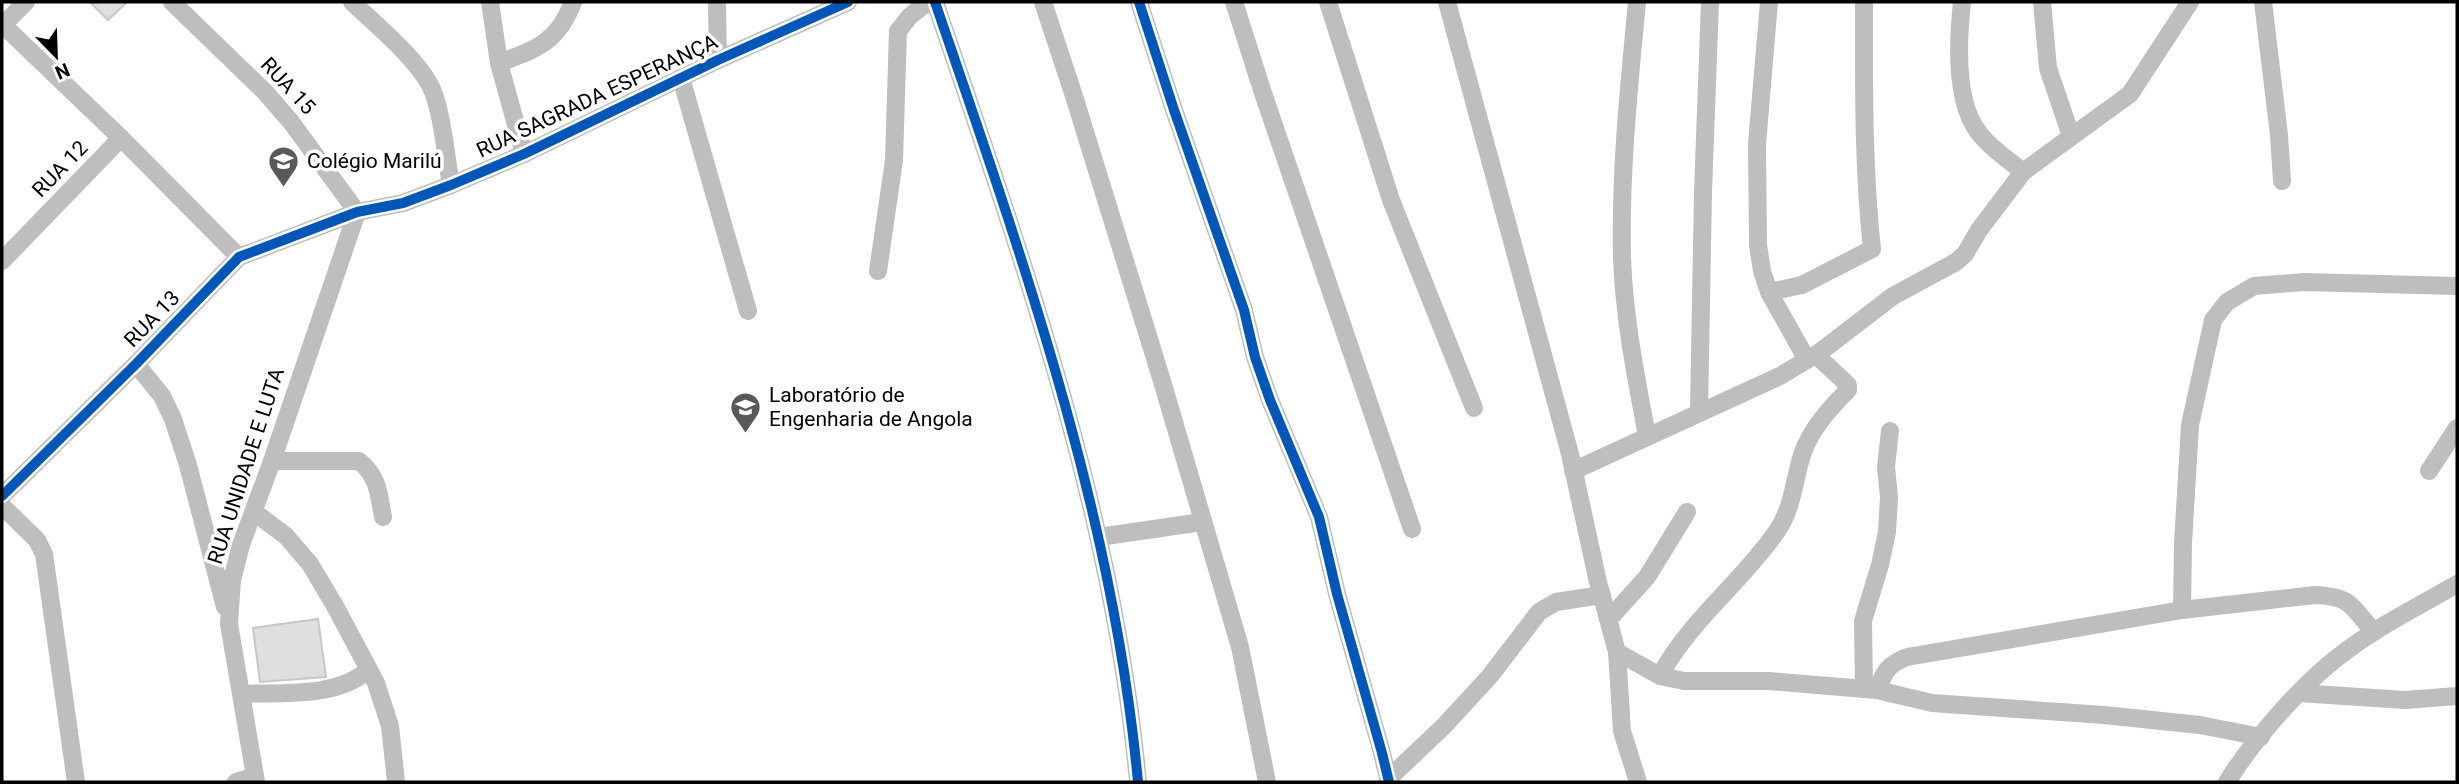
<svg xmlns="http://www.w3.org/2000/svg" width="2459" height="784" viewBox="0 0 2459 784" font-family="Roboto,sans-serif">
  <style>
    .building { fill: #dfdfdf; stroke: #c7c7c7; stroke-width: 2 }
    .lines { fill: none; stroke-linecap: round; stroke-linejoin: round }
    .minor { stroke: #bebebe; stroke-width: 18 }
    .cycleway-casing { stroke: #fff; stroke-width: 15 }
    .cycleway { stroke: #0057b8; stroke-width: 10 }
    .labels { text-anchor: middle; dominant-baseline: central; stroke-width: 7; stroke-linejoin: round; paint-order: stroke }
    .street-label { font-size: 21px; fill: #000; stroke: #fff }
    .poi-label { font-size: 21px; fill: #000; stroke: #fff; text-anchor: start }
  </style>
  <rect width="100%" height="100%" fill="#fff"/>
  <g class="building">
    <path d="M90,2H127L108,20Z"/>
    <path d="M318,619L326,677L260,682L253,628Z"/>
  </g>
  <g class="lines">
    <g class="minor">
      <path d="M172,2L266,93L291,122L357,212"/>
      <path d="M352,2C376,25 414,56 430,85C442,108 446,158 451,185"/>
      <path d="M490,2L499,63L524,154"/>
      <path d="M717,2L718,60"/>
      <path d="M935,2C1022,257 1113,512 1138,782"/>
      <path d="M1043,2L1074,96L1162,381L1240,647L1267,782"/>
      <path d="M1139,2L1174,110L1244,310L1255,357L1270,400L1319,517L1337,594L1382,753L1389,782"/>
      <path d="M1234,2L1263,93L1412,529"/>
      <path d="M1328,2L1391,200L1474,408"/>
      <path d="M1447,2L1570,454L1598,582L1617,652L1622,731L1638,782"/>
      <path d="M1637,2C1629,87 1620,172 1622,257C1624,318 1636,377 1647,436"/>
      <path d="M1769,2L1757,144L1758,245L1762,271L1769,292L1807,360"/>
      <path d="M1962,2C1958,39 1954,102 1979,133C1990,148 2009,160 2023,172"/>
      <path d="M2042,2L2048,68L2071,136"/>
      <path d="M2263,2L2279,135L2282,181"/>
      <path d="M3,25L121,138L239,257"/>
      <path d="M2,26L26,2"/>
      <path d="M499,63C537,49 558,42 573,2"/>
      <path d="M681,78L748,311"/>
      <path d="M2,261L121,138"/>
      <path d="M878,271L894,160L898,31L910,16L928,2"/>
      <path d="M1769,292L1802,285L1872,249C1863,167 1864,85 1864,2"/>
      <path d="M136,364L162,396L173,419L188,465L225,607"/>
      <path d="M1699,412L1703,192L1710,2"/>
      <path d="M272,461H359C378,476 379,494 383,517"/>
      <path d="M1573,471L1780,376L1820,352L1893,296L1956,262L1965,254L1979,230L2023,172L2130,94L2190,2"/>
      <path d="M2429,471L2457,428"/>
      <path d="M2,496L136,364L239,257L357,212L403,203L451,185L524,154L718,60L848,2"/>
      <path d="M2,506L37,540L44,554L76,782"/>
      <path d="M254,512L286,536L310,564L335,606L376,683L390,726L396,782"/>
      <path d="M1099,537L1202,522"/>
      <path d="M2182,610L2183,543L2190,425L2213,320L2227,302L2254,286L2304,282L2457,286"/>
      <path d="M1609,619L1647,577L1687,512"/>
      <path d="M1617,652L1660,676L1684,681H1769L1877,690L1932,703L2104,715L2200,725L2261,737"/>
      <path d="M1660,676C1689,621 1742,582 1777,531C1793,508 1794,480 1802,455C1810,430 1830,408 1848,390V385L1816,355"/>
      <path d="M1864,689L1863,621L1880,565L1887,532L1889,497L1886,467L1890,431"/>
      <path d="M1877,690C1885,671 1887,665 1907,657L2182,610L2315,595C2351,596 2351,606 2374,632"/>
      <path d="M2299,693L2405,700L2457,696"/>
      <path d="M242,694C282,692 337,698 368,670"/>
      <path d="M1388,779L1444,726L1490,676L1539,612L1556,602L1602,595"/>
      <path d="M236,782L255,776"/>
      <path d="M256,782L229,624L232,580L241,545L272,461L357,212"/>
      <path d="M2227,782C2254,739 2302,684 2342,654C2378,626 2419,606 2457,584"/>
    </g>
    <defs>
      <g id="cycleway">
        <path d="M935,2C1022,257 1113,512 1138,782"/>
        <path d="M1139,2L1174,110L1244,310L1255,357L1270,400L1319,517L1337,594L1382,753L1389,782"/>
        <path d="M2,496L136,364L239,257L357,212L403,203L451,185L524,154L718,60L848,2"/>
      </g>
    </defs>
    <use href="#cycleway" class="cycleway-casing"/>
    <use href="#cycleway" class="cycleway"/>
  </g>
  <defs>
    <symbol id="university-pin" viewBox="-11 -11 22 30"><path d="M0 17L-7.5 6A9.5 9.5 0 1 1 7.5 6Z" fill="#595959" stroke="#fff"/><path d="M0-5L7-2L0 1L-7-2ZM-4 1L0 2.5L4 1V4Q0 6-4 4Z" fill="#fff"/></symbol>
  </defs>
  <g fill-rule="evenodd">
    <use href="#university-pin" x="266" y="144" width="35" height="47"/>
    <use href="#university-pin" x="728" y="390" width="35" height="47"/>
  </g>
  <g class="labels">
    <g class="street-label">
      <text transform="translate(288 86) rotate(47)">RUA 15</text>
      <text transform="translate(597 96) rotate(-25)">RUA SAGRADA ESPERANÇA</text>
      <text transform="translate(60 169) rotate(-46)">RUA 12</text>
      <text transform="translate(152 319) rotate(-46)">RUA 13</text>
      <text transform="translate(246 466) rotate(-72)">RUA UNIDADE E LUTA</text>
    </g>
    <g class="poi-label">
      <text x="307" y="161">Colégio Marilú</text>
      <text x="769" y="395">Laboratório de<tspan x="769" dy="24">Engenharia de Angola</tspan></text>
    </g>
  </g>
  <rect width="2459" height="784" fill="none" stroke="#000000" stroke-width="7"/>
  <g transform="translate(56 56) rotate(157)" stroke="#ffffff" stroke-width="5" paint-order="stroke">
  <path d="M0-5L12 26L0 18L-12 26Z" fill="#000000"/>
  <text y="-10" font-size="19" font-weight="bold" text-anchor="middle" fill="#000000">N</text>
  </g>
</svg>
